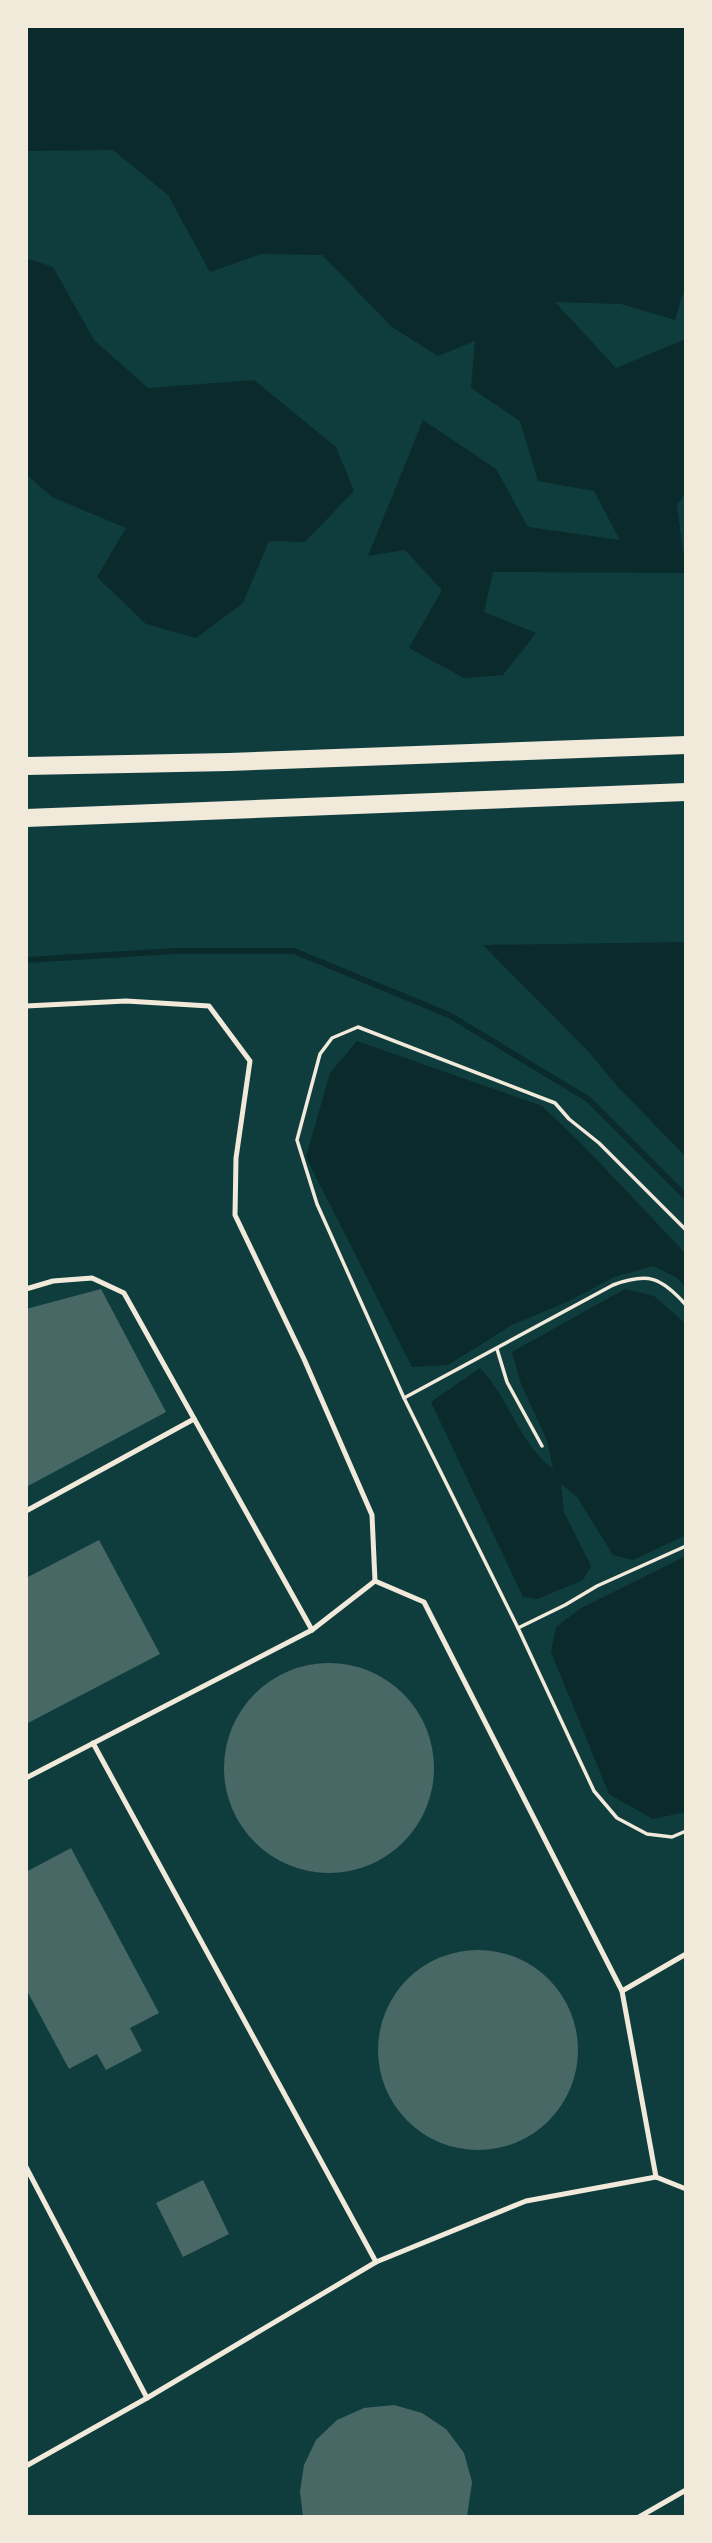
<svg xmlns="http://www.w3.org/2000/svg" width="712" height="2543" viewBox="0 0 712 2543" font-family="Georgia,serif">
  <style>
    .water { fill: #0a2a2b }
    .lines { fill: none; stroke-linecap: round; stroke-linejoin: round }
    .stream { stroke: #0a2a2b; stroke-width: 6 }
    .building { fill: #486865 }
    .path { stroke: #f1e9da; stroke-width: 3.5 }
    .service { stroke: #f1e9da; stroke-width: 5 }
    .motorway { stroke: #f1e9da; stroke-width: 18 }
  </style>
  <rect width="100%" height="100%" fill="#0f3d3e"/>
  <g class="water">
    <path d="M26,26H686V284L675,320L621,304L555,302L616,368L686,339V492L677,505L683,551L686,552V573L493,572L484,612L536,633L503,675L464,678L409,648L442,590L405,550L368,556L423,420L496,469L528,527L620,540L594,491L538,481L520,421L471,388L475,341L438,356L392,327L322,255L261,254L210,272L168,195L113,150L26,151Z"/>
    <path d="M26,258L53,267L94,340L148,388L254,380L336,447L354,491L305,542L269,541L243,603L196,638L146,624L97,577L126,528L52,497L26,474Z"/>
    <path d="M686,942V1157L618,1087L587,1050L483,945Z"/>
    <path d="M357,1041L542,1106L583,1145L686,1254V1288L677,1278L653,1266L614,1277L569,1301L512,1325L448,1365L412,1367L306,1157L330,1073Z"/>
    <path d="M625,1289L654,1296L686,1324V1535L633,1560L613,1555L577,1497L561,1484L564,1512L591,1566L583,1580L537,1599L523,1597L431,1402L480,1368C510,1399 518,1442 553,1469L547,1440L521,1384L512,1352Z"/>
    <path d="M686,1556V1812L653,1819L609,1794L551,1652L556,1627L581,1608Z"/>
  </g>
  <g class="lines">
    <path class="stream" d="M26,960L175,951H294L449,1015L588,1099L686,1197"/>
  </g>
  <g class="building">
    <path d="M101,1289L166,1412L26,1487V1309Z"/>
    <path d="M99,1540L160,1654L26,1724V1578Z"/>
    <circle cx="329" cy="1768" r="105"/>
    <path d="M71,1848L159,2013L130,2028L142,2051L106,2070L97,2054L69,2069L26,1989V1872Z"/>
    <circle cx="478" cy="2050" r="100"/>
    <path d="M203,2180L229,2234L183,2257L156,2203Z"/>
    <path d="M394,2405L422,2413L446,2429L464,2453L472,2482L467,2517H303L300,2491L304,2465L316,2440L337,2420L364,2408Z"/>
  </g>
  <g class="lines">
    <g class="path">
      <path d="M686,1230L599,1143L569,1119L555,1103L358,1027L332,1038L320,1054L297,1140L317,1204L404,1398L518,1628L594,1791L617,1818L647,1834L672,1837L686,1831"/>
      <path d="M497,1349L507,1382L542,1446"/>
      <path d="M404,1398L613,1285C648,1272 661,1277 686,1305"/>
      <path d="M518,1628L565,1605L597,1586L686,1546"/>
    </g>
    <g class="service">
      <path d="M26,1006L126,1001L209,1006L250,1061L236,1158L235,1215L304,1359L372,1515L375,1581"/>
      <path d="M26,1289L53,1281L92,1278L124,1293L312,1630"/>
      <path d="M26,1511L194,1419"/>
      <path d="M93,1743L376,2262"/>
      <path d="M26,1778L312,1630L375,1581L424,1602L622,1991L656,2177L526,2201L376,2262L147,2398L26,2466"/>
      <path d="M622,1991L686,1954"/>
      <path d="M26,2167L147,2398"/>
      <path d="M656,2177L686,2189"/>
      <path d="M639,2517L686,2490"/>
    </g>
    <g class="motorway">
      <path d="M26,766L229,762L686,745"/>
      <path d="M26,818L686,792"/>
    </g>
  </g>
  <rect width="712" height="2543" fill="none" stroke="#f1e9da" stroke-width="56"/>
</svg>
